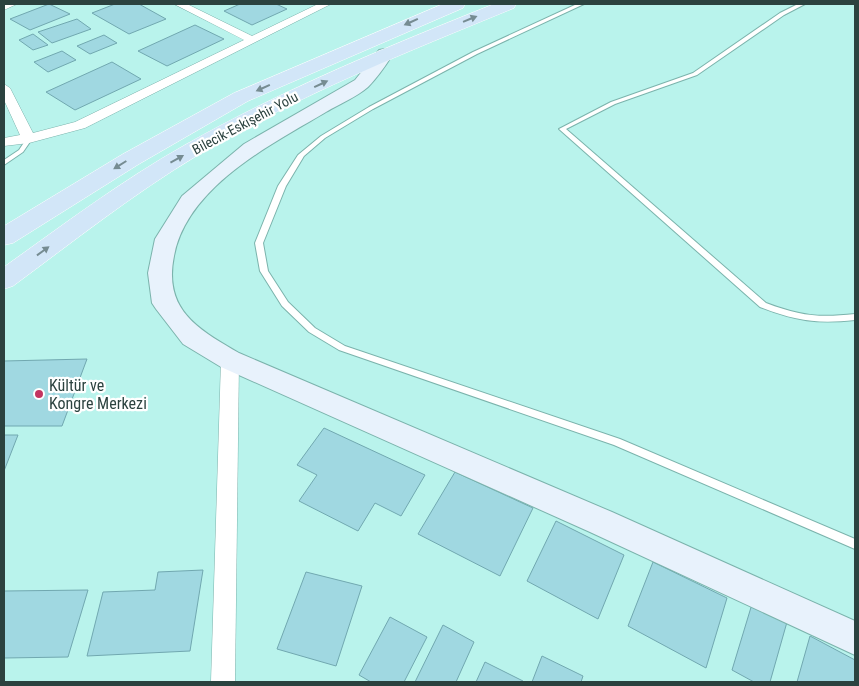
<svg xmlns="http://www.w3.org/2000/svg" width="859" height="686" viewBox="0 0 859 686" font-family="'Roboto Condensed',sans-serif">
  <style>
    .building { fill: #a0d8e1; stroke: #71a8b0 }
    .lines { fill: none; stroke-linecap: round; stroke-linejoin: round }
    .lane-casing { stroke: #7bb3ac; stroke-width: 2 }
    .street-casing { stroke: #7bb3ac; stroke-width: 1 }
    .secondary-casing { stroke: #7bb3ac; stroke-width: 2 }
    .primary-casing { stroke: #fff; stroke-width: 1 }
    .lane { fill: #fff; fill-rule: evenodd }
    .street { fill: #fff; fill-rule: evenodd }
    .secondary { fill: #e8f2fc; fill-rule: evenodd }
    .primary { fill: #d2e6f8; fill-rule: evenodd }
    .oneway { fill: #768c92 }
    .poi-dot { fill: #c33560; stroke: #fff; stroke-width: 2 }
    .labels { text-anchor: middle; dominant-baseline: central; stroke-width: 4.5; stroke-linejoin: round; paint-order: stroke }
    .far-street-label { font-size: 14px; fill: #2b423f; stroke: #fff }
    .poi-label { font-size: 16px; fill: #2b423f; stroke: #fff; text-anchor: start }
  </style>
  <rect width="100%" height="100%" fill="#b9f3ec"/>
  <g class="building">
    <path d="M49,4L70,14L30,30L10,19Z"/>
    <path d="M115,4H139L166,19L129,34L92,13Z"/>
    <path d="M240,4H276L287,9L252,25L224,11Z"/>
    <path d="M77,19L91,29L52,43L38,32Z"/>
    <path d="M195,25L224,39L167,66L138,51Z"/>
    <path d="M33,34L48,45L33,50L19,40Z"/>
    <path d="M104,35L117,43L90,54L77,46Z"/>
    <path d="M62,51L76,60L48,72L34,62Z"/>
    <path d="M112,62L141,79L75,110L46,92Z"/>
    <path d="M87,359L62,426H4V361Z"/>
    <path d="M324,428L425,475L401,516L375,503L358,531L299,501L317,475L297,465Z"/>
    <path d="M4,435H18L4,471Z"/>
    <path d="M455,472L533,508L500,576L418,534Z"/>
    <path d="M556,521L624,555L598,619L527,581Z"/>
    <path d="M653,562L727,598L706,668L628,626Z"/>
    <path d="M203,570L190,651L87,656L103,592L155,590L158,572Z"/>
    <path d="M306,572L362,586L336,666L277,649Z"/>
    <path d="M88,590L68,657L4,658V591Z"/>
    <path d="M752,604L787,622L770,682H754L732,670Z"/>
    <path d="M390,617L427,637L404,682H371L359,675Z"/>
    <path d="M443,625L474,642L456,682H415Z"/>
    <path d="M810,636L855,660V682H797Z"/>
    <path d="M542,656L583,676L581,682H532Z"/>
    <path d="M485,662L523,681L522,682H476Z"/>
  </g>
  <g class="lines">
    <defs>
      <g id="lane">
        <path d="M577,4H584L477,54L373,109L325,138L304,156L286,186L263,243L268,271L288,302L315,328L345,346L620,439L855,539V549L614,445L339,350L309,332L282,306L260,271L255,243L278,186L298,155L321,136L369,107L473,52Z"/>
        <path d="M798,4H805L784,15L697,75L615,104L566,129L766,303C800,316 819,318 855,314V320C817,324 796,321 760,307L559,129L611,102L693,73L780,13Z"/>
        <path d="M29,137L32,139L23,152L4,165V160L19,150L27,138Z"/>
      </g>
      <g id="street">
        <path d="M4,4H17L4,10Z"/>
        <path d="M174,4H187L252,36L318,4H331L85,128L29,143L4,146V138L20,135L4,100V84L10,88L33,133L75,122L244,40Z"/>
        <path d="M230,353L236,355L239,360L235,682H211L221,360L224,355Z"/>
      </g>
      <path id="secondary" d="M385,49L391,50L393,54C386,65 377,78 368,87C357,97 339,104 326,112C270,145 187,187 174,256C163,310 198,329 239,353L612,512L855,621V655L590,532L221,367L183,344L156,309L152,303L148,273L155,239L182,196L244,144L355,80L379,50Z"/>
      <g id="primary">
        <path d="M443,4H465L463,8L248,101L139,164L13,243L4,245V226L123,154L234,93Z"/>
        <path d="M494,4H516L514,8C407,52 298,95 198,155C133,194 74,241 13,286L4,289V267C63,225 121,181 185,145C284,89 389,46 494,4Z"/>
      </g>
    </defs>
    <use href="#lane" class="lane-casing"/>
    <use href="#street" class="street-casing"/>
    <use href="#secondary" class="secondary-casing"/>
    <use href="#primary" class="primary-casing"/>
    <use href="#lane" class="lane"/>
    <use href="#street" class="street"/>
    <use href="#secondary" class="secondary"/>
    <use href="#primary" class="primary"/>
  </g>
  <defs><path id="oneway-solid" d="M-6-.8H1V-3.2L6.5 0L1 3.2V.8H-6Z" transform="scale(1.25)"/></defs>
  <g class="oneway">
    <use href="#oneway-solid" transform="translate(470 19) rotate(-22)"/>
    <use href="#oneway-solid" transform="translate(411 22) rotate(156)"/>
    <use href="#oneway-solid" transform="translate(321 84) rotate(-25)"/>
    <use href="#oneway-solid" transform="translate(263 88) rotate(156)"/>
    <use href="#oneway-solid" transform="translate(177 159) rotate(-29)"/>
    <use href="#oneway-solid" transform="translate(120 165) rotate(148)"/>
    <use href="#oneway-solid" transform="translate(43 251) rotate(-36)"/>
  </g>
  <circle class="poi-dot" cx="39" cy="394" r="5"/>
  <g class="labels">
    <g class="far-street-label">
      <text transform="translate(245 123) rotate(-28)">Bilecik-Eskişehir Yolu</text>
    </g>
    <g class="poi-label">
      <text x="49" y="385">Kültür ve<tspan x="49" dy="18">Kongre Merkezi</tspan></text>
    </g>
  </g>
  <rect width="859" height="686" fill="none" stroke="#2b423f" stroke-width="10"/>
</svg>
